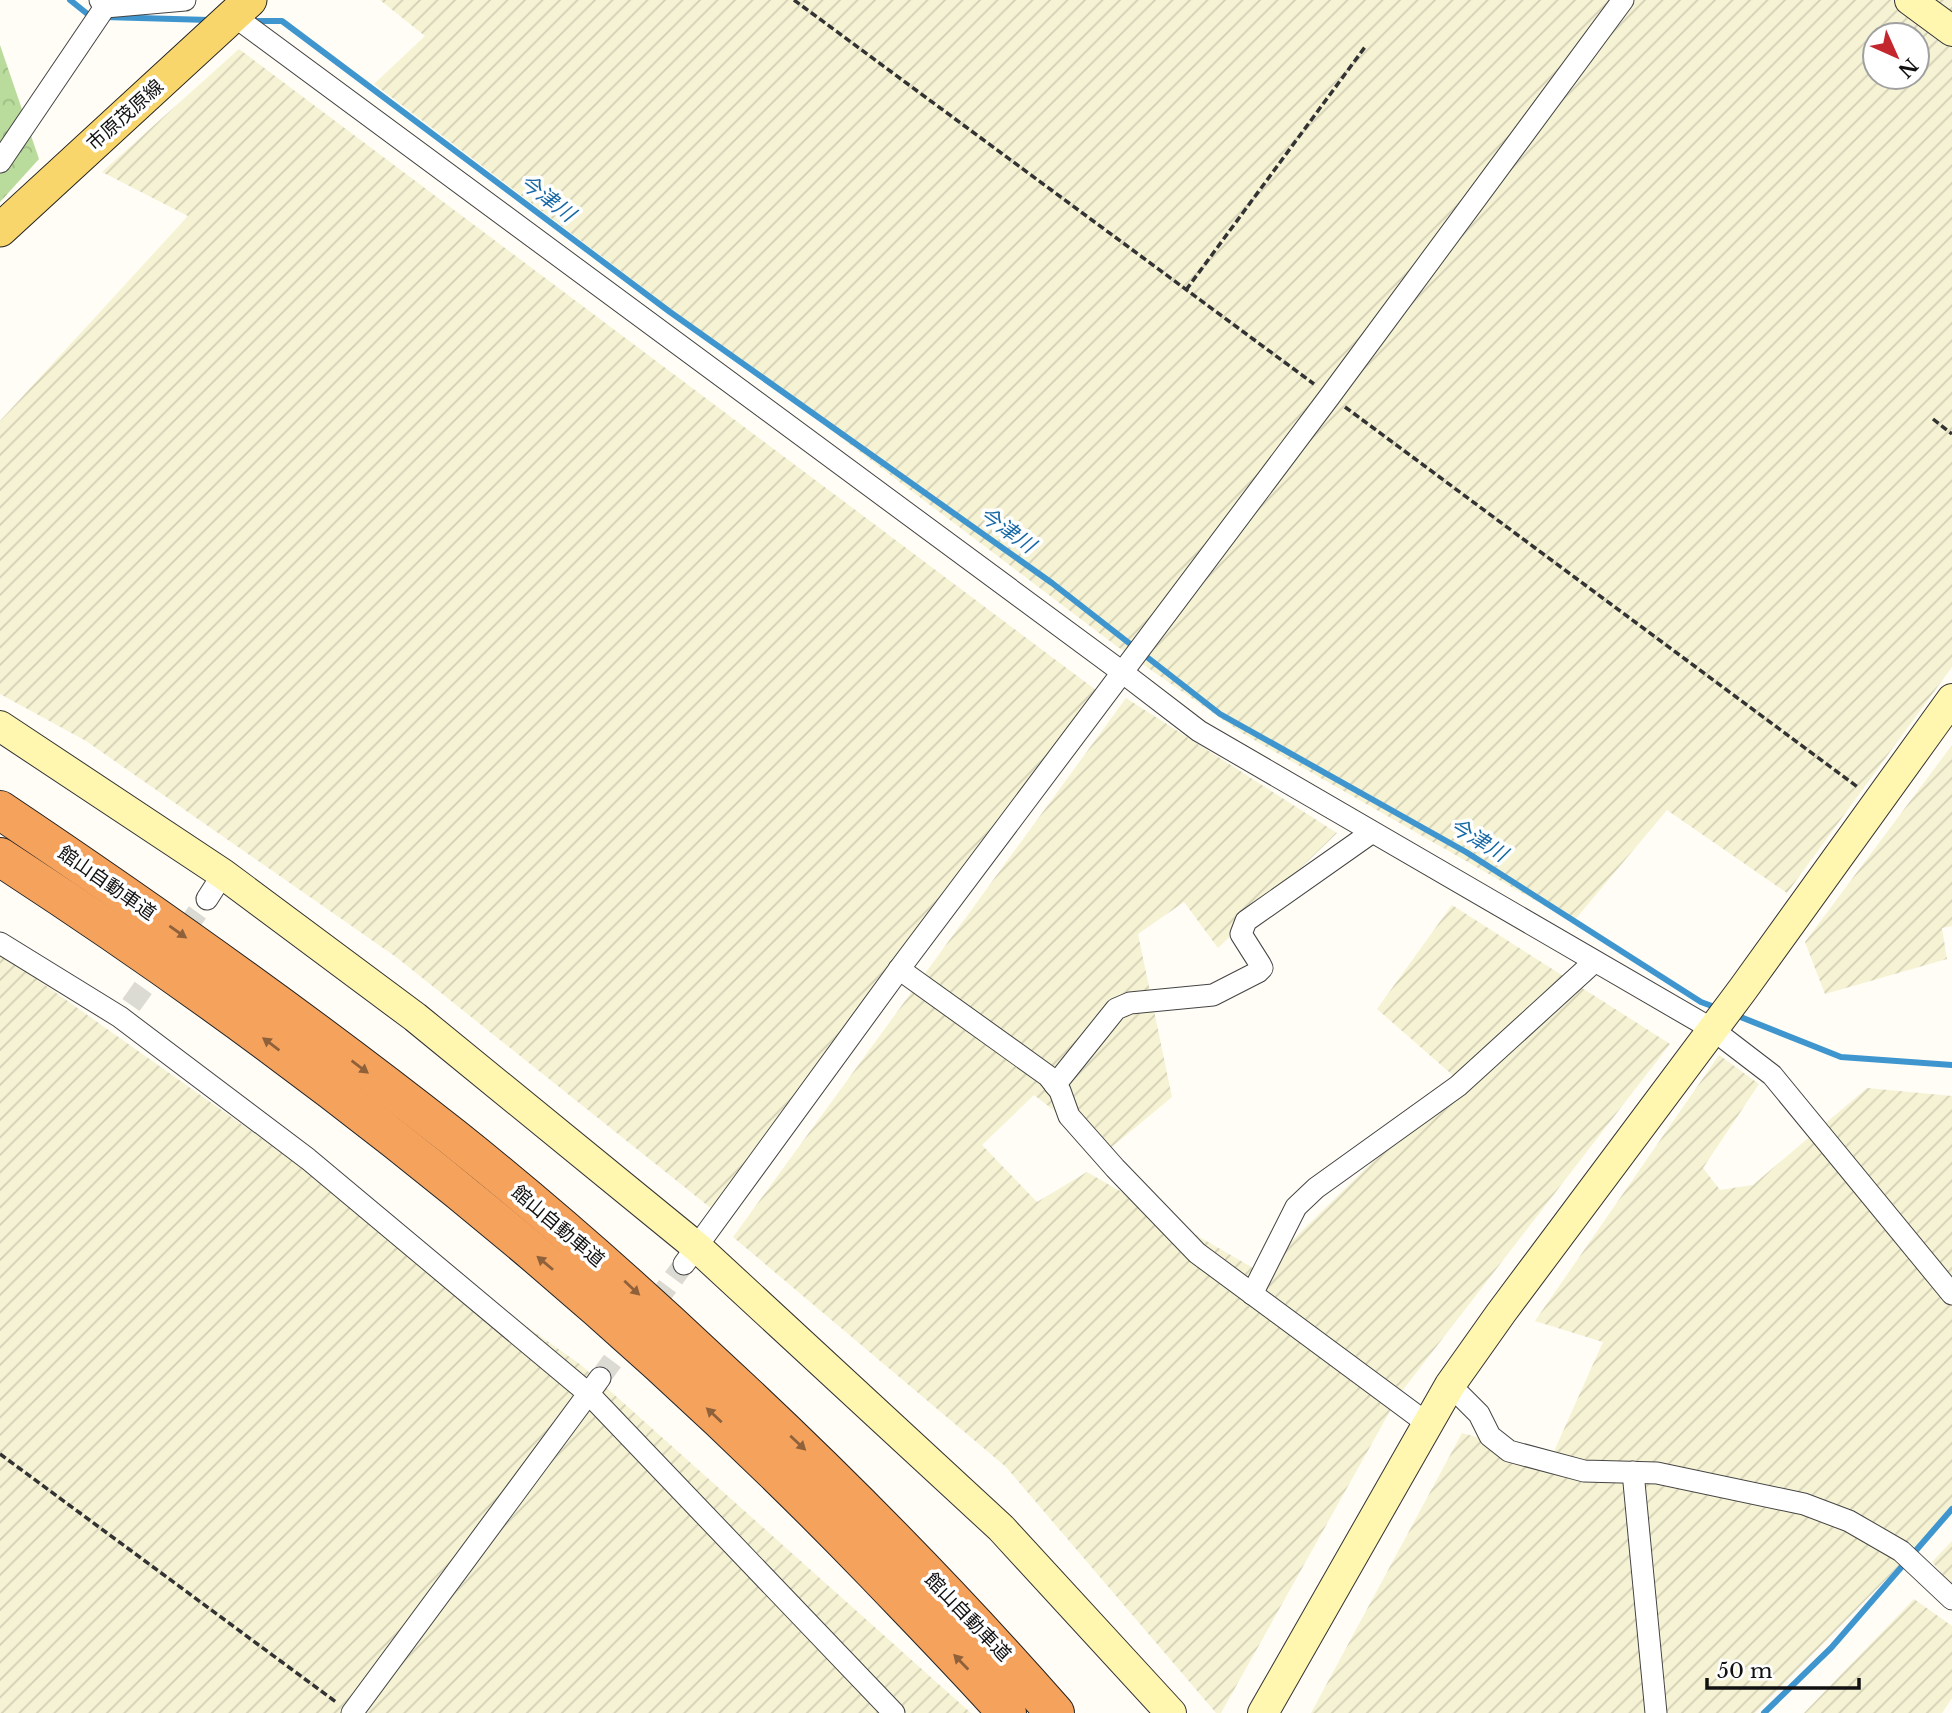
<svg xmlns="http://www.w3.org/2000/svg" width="1952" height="1713" viewBox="0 0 1952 1713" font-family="'Libre Baskerville','Noto Sans JP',serif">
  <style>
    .farmland { fill: url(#farmland-furrows); fill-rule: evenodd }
    .forest { fill: url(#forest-crowns) }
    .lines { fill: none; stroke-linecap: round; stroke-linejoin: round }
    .stream { stroke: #3f96cf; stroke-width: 6 }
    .street-tunnel { stroke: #dbdad3; stroke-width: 21; stroke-dasharray: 21 10; stroke-linecap: butt }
    .street-casing { stroke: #444; stroke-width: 23 }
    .secondary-casing { stroke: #333; stroke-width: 32 }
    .primary-casing { stroke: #222; stroke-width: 35 }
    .highway-casing { stroke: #222; stroke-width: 40 }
    .path { stroke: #333; stroke-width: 3.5; stroke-dasharray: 7 3.5; stroke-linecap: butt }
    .street { stroke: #fff; stroke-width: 21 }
    .secondary { stroke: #fff6b0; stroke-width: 30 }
    .primary { stroke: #f9d66b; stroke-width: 33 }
    .highway { stroke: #f5a25d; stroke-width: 38 }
    .oneway { fill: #8e613b }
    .labels { text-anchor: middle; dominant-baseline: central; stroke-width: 7; stroke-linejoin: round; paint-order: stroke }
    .street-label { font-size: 19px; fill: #111; stroke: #fff }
    .water-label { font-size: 21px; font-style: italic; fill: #1768a6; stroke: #fff }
  </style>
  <defs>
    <pattern id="farmland-furrows" width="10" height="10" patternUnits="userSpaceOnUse" patternTransform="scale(1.75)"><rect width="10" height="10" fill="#f6f3d4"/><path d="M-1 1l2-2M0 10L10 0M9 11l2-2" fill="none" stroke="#d2cfb5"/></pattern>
    <pattern id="forest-crowns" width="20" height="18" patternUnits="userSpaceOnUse" patternTransform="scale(1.75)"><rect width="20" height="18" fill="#b9dc9c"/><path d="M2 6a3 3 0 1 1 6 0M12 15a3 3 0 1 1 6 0" fill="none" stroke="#9ebc85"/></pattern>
  </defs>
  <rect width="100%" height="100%" fill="#fffdf5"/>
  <g class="farmland">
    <path d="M380,0H1952V667L1787,893L1667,810L1573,922L1242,733L1115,645L374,84L425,36ZM1875,35H1917V77H1875Z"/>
    <path d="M239,49L1096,690L712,1209L396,957L86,741L0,694V421L188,216L102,172Z"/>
    <path d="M1126,698L1337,833L1218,948L1184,902L1138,934L1172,1097L1107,1151L1034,1095L982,1145L1037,1202L1087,1172L1260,1272L1457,1079L1377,1009L1452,905L1670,1044L1399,1395L1221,1713H1216L1006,1467L733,1237Z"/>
    <path d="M1952,745V926L1942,928L1947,959L1825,994L1805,942Z"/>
    <path d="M0,953L581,1365L971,1713H0Z"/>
    <path d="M1719,1055L1759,1084L1703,1168L1720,1190L1753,1185L1867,1088L1952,1096V1512L1755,1713H1311L1462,1433L1551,1458L1603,1342L1535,1321Z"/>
    <path d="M1952,1541V1585L1932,1562Z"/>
    <path d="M1914,1599L1952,1626V1698L1942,1713H1804Z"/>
  </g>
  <path class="forest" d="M0,45L39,159L0,202Z"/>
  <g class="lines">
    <g class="stream">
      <path d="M70,0L90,16H94"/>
      <path d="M104,17L209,20"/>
      <path d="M251,21H282L670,312L1052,583L1220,714L1466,852L1701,1002L1720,1009"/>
      <path d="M1733,1014L1841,1057L1952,1065"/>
      <path d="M1764,1713L1831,1648L1952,1509"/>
    </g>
    <g class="street-tunnel">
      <path d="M131,1005L207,899"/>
      <path d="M600,1378L684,1264"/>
    </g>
    <defs>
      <g id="street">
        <path d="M100,0L105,7L185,0"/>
        <path d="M234,16L1122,672L1199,731L1712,1029L1772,1075L1952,1294"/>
        <path d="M0,162L105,7"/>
        <path d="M207,899L223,874"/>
        <path d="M0,943L120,1017L308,1159L589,1394L894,1713"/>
        <path d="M899,969L1048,1076L1060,1091L1069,1116L1115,1168L1197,1253L1428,1424"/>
        <path d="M1055,1085L1116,1009L1130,1003L1213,995L1258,972L1262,968L1260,964L1241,934L1246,921L1371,833"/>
        <path d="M684,1264L903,964L1330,396L1623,0"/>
        <path d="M1252,1294L1296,1207L1316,1188L1458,1086L1594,962"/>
        <path d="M1450,1385L1479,1414L1490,1436L1509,1451L1584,1471L1657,1473L1804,1504L1849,1521L1901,1551L1952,1599"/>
        <path d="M1633,1472L1656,1713"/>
        <path d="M352,1713L600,1378"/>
      </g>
      <g id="secondary">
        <path d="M1910,0L1952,31"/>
        <path d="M0,726L223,874L415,1017L698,1248L1001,1528L1171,1713"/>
        <path d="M1263,1713L1450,1385L1501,1313L1743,989L1952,699"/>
      </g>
      <path id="primary" d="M0,230L250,0"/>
      <g id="highway">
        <path d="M0,810C155,914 307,1022 454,1138C543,1209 629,1285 712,1363C832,1474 947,1590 1055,1713"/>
        <path d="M0,857C317,1063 612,1300 874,1572C919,1619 964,1665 1007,1713"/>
      </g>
    </defs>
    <use href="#street" class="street-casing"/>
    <use href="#secondary" class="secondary-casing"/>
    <use href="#primary" class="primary-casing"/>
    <use href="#highway" class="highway-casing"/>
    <g class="path">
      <path d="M794,0L1314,384"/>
      <path d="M1186,290L1365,47"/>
      <path d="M1345,407L1859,788"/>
      <path d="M1933,419L1952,434"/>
      <path d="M0,1454L336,1702"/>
    </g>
    <use href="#street" class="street"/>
    <use href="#secondary" class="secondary"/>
    <use href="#primary" class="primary"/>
    <use href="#highway" class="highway"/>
  </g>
  <defs><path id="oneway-solid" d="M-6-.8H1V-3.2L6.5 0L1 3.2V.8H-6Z" transform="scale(1.75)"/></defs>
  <g class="oneway">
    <use href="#oneway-solid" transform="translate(178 932) rotate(35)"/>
    <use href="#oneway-solid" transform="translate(271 1044) rotate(-143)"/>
    <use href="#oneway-solid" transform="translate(360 1067) rotate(37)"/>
    <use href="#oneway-solid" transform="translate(545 1263) rotate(-140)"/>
    <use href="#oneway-solid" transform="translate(632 1288) rotate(43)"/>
    <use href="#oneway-solid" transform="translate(714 1415) rotate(-137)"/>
    <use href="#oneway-solid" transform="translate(798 1443) rotate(43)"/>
    <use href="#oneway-solid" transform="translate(961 1662) rotate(-134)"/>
  </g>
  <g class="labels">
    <g class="street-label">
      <text transform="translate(125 115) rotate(-42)">市原茂原線</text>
      <text transform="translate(107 883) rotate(35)">館山自動車道</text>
      <text transform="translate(558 1226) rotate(40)">館山自動車道</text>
      <text transform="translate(968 1617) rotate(46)">館山自動車道</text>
    </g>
    <g class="water-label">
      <text transform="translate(547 198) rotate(37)">今津川</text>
      <text transform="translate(1007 530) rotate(35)">今津川</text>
      <text transform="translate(1478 840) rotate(31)">今津川</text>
    </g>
  </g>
  <g transform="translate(1896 56) rotate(135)"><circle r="33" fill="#ffffff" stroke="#a0a0a0" stroke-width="2"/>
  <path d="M0-5L12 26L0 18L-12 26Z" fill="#c4262e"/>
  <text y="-10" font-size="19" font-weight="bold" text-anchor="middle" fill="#111111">N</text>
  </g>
  <path d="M1707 1678v10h152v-10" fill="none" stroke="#111111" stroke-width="3.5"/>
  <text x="1717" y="1678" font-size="21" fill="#111111" stroke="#ffffff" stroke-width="5" paint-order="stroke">50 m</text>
</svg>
